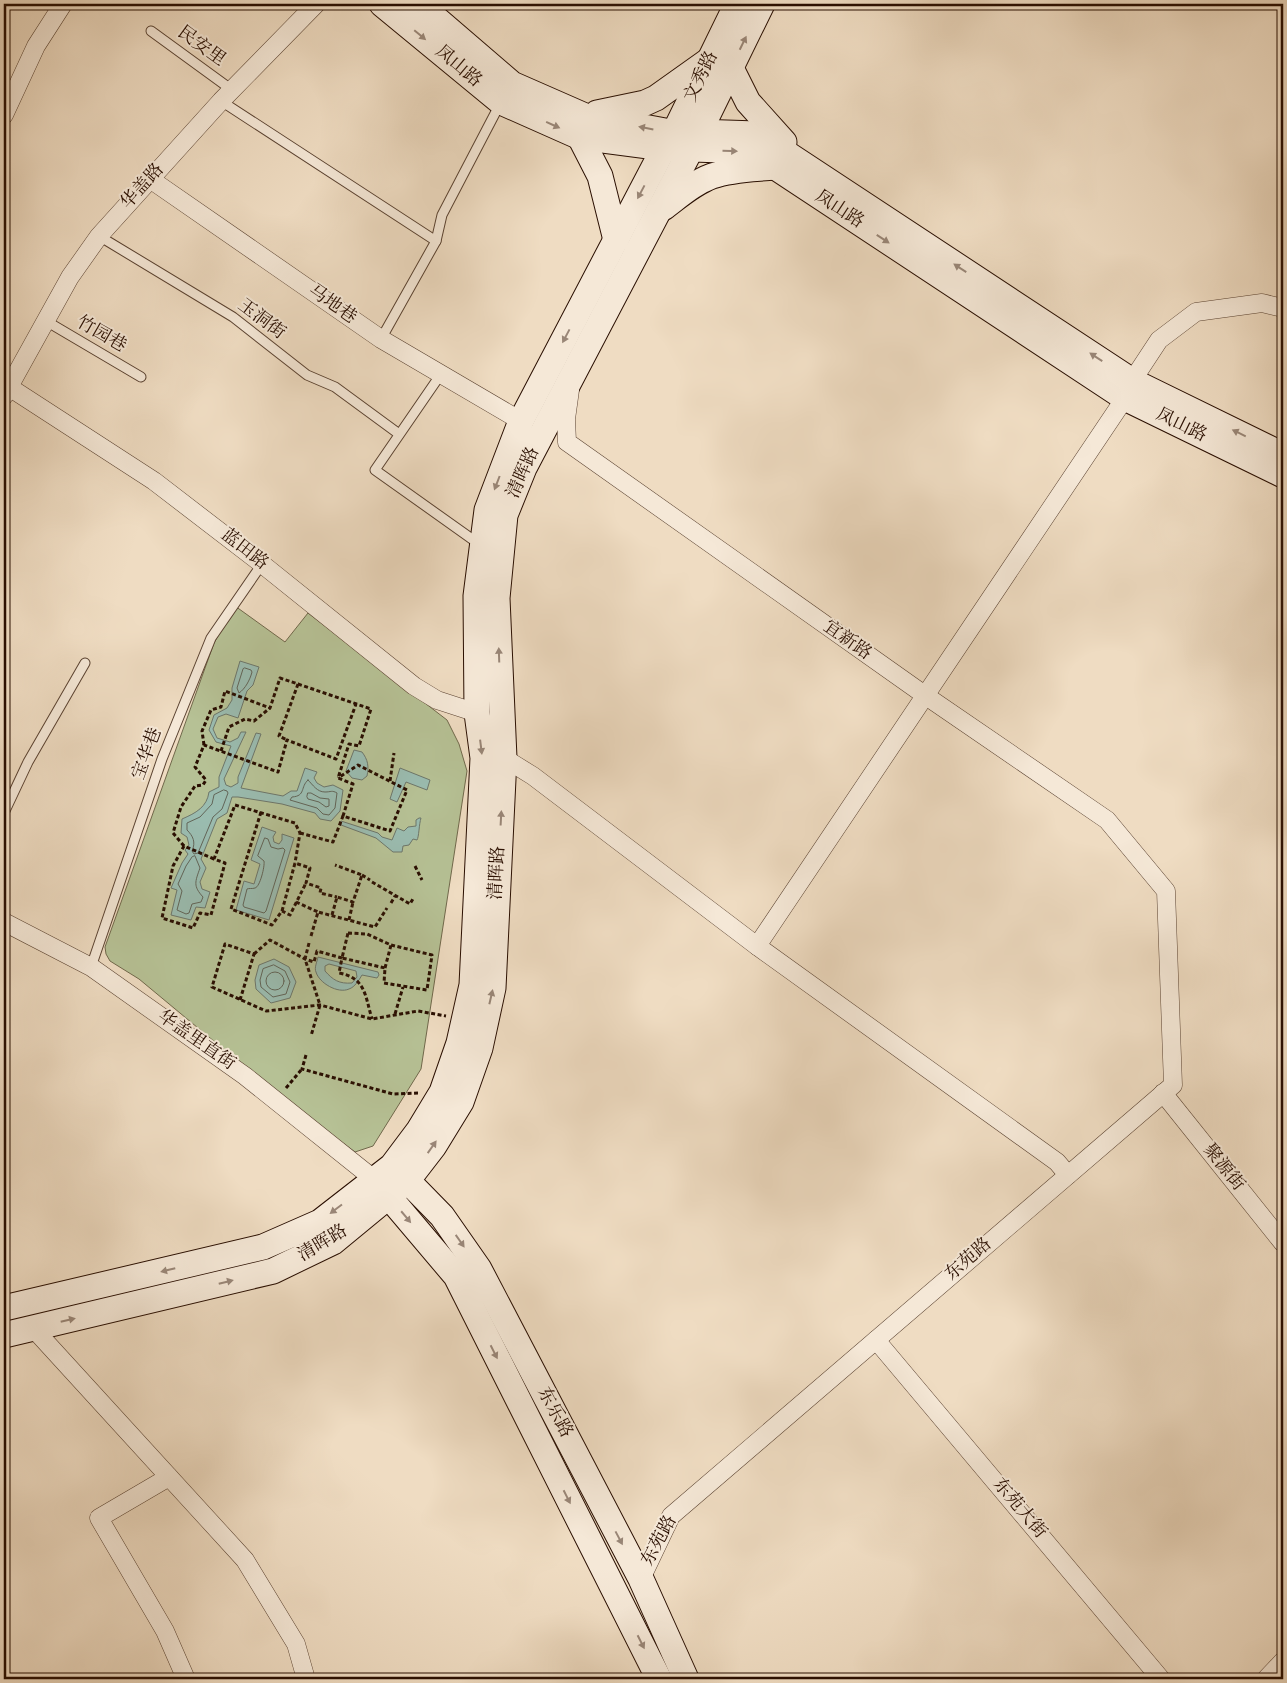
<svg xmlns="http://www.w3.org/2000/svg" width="1287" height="1683" viewBox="0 0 1287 1683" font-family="'Sorts Mill Goudy','Noto Serif SC',serif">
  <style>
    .green { fill: #b6c195; stroke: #70684b }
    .water { fill: #9abcb0; stroke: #6d766a; fill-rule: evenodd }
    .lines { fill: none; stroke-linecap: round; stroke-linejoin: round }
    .shore { stroke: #626558; stroke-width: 1 }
    .lane-casing { stroke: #5a4231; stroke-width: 11 }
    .street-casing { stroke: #5a4231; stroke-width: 19 }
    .secondary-casing { stroke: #290e01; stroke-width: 27 }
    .path { stroke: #290e01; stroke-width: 3; stroke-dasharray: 4 2.5; stroke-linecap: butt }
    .lane { stroke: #f5e8d7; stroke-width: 9 }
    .street { stroke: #f5e8d7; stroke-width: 18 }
    .secondary { stroke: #f5e8d7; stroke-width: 25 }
    .oneway { fill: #998677 }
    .labels { text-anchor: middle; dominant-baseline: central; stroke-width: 4; stroke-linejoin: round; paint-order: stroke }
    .street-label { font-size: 18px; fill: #290e01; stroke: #f5e8d7 }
  </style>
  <rect width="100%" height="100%" fill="#efdcc2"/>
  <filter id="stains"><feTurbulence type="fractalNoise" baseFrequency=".004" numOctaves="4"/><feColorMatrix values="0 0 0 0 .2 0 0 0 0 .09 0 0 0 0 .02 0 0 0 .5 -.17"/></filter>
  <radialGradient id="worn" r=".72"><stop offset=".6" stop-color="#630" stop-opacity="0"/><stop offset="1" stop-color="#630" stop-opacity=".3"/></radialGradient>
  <path class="green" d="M235,606L285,642L308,613L447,720L459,744L467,771L421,1069L373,1146L355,1152L286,1101L139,979L110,961L106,954L105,947L214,643Z"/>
  <g class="water">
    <path d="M240,661L259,667L253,685L247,691L238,718L226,714L218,717L213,729L217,738L230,742L238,738L241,732H246L224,779L226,785L231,787L238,783V777L256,733L261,734L241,788L283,796L291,791H297L305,768L317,772L314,778L317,783L324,787L333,785L343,790L340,811L331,821L320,819L315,813L282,804L238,797H232L227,813L217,819L201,859L206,868L200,882L202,889L210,892L205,908L196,907L191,920L171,915L177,890L171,888L182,863L188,854L185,850L189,845L187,837L181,833L182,819C196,813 207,807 209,792L219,787V777L231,746L216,742L209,730L214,715L227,708L232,700V688Z"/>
    <path d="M354,750L362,752C368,760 369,766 367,776L362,780L352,778L346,771Z"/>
    <path d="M400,768L430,780L427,790L406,782L397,802L390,799Z"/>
    <path d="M419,818H421C419,824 419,837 417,840L413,839L409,845L403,846L402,852H393L376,838L341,825V821L378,833L382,837L392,840L397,828L404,831L408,827L416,826V820Z"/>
    <path d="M262,827L276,832L273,837L274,842L279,844L282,840V834L294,838L269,920L236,910L244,881L254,884L260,864L251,860Z"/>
    <path d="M318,957L378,972L379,975L377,978L362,975C359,980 355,987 349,989C338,994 319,983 316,972C314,968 317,962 318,957ZM329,964L356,971L357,977L352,983C339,984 333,980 325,971V966Z"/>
    <path d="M274,959L289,967L296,982L290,998L271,1003L256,989L255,980L259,965Z"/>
  </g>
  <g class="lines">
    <g class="shore">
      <path d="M245,668L251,670L252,672C250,680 245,689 239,693L237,688L243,669Z"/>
      <path d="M308,780C313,785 317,792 325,792C331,792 332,790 337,793L335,808L329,815L323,814L317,808L290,800L292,797C306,796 300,787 308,780Z"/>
      <path d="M224,790L227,791L228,793L222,809L213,817L198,853L194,854L192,851C196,842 193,836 187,830V823L200,817L212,804L214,795Z"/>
      <path d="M308,793H311L320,798L329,799V806L326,807L319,802L308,799L307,797Z"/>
      <path d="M265,838L268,839L271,847L278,849L283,848L285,850L266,911L264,913L244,907L243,905L247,889C249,888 252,889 255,888C260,887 265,866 264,861L258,856Z"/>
      <path d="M195,856L200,868C195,882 193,886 203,897L201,902L192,904L189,913L186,914L177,910L182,891L178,884L186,866L192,857Z"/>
      <path d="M274,965L285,971L290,982L286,994L273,997L261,987L260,980L263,969Z"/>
      <circle cx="275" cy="981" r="9"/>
    </g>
    <defs>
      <g id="lane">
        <path d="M151,31L232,90"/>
        <path d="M221,101L436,241"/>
        <path d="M99,236L233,317L307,375L335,387L399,434"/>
        <path d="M46,321L141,377"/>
        <path d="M381,339L436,241L442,215L501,102"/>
        <path d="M441,374L375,470L479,544"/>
        <path d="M4,813L28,762L85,663"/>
        <path d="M91,967L162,759L211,638L262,564"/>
      </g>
      <g id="street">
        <path d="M4,115L36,46L63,4"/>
        <path d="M150,179L381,339L521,421"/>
        <path d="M9,387L154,481L262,564L414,686L437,700L477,713"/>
        <path d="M570,390L566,419L567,442L926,696L1107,820L1166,891L1173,1085L671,1516L641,1579"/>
        <path d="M4,396L70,277L99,236L221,101L316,4"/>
        <path d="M504,758L533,776L757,946"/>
        <path d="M4,922L91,967L245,1076L375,1180"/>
        <path d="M1163,1093L1283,1243"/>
        <path d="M1068,1175L1057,1162L757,946L1125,398L1132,381L1159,340L1196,312L1262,303L1283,308"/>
        <path d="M33,1328L245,1560L296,1644L306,1679"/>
        <path d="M876,1340L1161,1679"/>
        <path d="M169,1477L99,1518L165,1631L186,1679"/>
        <path d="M1266,1679L1283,1661"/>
      </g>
      <g id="secondary">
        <path d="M382,4L501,102L580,137L664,148L751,151L1125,398L1283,475"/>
        <path d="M419,4L512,84L585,116L665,131L757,134L1132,381L1283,455"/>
        <path d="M731,68L748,102L784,142"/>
        <path d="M597,113L645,103L656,98L708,61"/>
        <path d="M580,137L600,176L616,240"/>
        <path d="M663,208C678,197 693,183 712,176C732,169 754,169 774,167"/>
        <path d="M396,1169L442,1216L479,1269L641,1579L686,1679"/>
        <path d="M379,1185L456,1276L659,1679"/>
        <path d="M4,1308L263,1247L320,1222L392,1166L419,1130L442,1092L459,1043L472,985L483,758L477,713L476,596L487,510L521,421L664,148L675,131L737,4"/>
        <path d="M4,1335L273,1271L333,1242L407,1181L434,1146L461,1102L480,1048L493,988L504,758L497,598L505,515L524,468L691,149L762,4"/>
      </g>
    </defs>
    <use href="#lane" class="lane-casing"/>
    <use href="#street" class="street-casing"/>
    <use href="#secondary" class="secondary-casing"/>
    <g class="path">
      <path d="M298,684L371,709L359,746L349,744L338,778L353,784L343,816L390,831L407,790L358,765L338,778"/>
      <path d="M204,745L202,731L211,710L221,707L225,691L270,708L280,678L298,684L279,736L287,740"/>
      <path d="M221,751L229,727L245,719L254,721L270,708"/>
      <path d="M390,781L394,753"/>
      <path d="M261,812L231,909L272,925L282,911L290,915L306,883"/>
      <path d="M300,833L333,842L343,816"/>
      <path d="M184,846L173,833L181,807L195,786L203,785L206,780L195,767L204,745L278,772L287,740L336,759L356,704"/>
      <path d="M214,859L184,846L173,866L162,918L193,928L200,913L211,915L225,863L214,859L235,805L295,823L300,833L295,863"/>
      <path d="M415,866L422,880"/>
      <path d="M362,875L370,880"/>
      <path d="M372,882L410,904L414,897"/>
      <path d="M296,902L318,912"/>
      <path d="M391,903L395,896"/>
      <path d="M282,911L295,863L310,868L306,883L321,888L320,893L337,897"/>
      <path d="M332,915L337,897L353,902L362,875L335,865"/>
      <path d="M349,920L353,902"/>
      <path d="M348,933L367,934L391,945L432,955L427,990L384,983L385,968L342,958Z"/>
      <path d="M311,936L318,912L375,927L387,908"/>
      <path d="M309,943L305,959L320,1005L311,1036"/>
      <path d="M254,954L270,940L305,959L314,962L317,951L342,958L339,973C366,978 365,996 372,1019"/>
      <path d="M385,968L391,945"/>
      <path d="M240,1000L254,954L225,944L212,987L266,1011L320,1005L372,1019L418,1011L446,1016"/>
      <path d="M395,1014L403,987"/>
      <path d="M306,1055L302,1069L393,1094L418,1093"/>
      <path d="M286,1088L302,1069"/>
    </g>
    <use href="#lane" class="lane"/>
    <use href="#street" class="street"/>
    <use href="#secondary" class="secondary"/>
  </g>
  <defs><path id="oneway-solid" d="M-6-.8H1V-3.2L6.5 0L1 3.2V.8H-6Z" transform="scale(1.25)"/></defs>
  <g class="oneway">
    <use href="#oneway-solid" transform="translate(420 35) rotate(40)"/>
    <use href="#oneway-solid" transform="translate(743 43) rotate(-64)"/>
    <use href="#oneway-solid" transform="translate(553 125) rotate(24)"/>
    <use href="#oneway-solid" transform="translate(646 128) rotate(-169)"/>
    <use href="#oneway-solid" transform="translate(730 151) rotate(2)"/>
    <use href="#oneway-solid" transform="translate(641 192) rotate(118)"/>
    <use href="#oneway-solid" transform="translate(883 239) rotate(33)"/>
    <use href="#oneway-solid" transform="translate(960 268) rotate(-147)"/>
    <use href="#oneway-solid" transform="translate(566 336) rotate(118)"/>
    <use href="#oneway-solid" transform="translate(1096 357) rotate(-147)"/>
    <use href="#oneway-solid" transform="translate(1239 433) rotate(-154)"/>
    <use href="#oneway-solid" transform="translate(497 483) rotate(111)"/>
    <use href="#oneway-solid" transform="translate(499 655) rotate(-92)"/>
    <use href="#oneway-solid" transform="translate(481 747) rotate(83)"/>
    <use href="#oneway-solid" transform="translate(501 818) rotate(-87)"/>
    <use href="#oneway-solid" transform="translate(491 997) rotate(-77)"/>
    <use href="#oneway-solid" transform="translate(432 1147) rotate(-55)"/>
    <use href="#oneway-solid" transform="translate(336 1209) rotate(143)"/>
    <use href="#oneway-solid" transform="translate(406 1217) rotate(50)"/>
    <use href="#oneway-solid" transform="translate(460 1241) rotate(55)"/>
    <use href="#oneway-solid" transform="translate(168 1270) rotate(166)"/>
    <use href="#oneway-solid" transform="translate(226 1282) rotate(-14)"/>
    <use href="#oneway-solid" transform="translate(68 1320) rotate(-13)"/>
    <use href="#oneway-solid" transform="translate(494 1352) rotate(63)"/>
    <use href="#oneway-solid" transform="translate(567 1497) rotate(63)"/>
    <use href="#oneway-solid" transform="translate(619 1538) rotate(62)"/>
    <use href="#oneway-solid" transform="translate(641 1642) rotate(63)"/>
  </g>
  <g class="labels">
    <g class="street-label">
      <text transform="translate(201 47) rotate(36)">民安里</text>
      <text transform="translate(458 67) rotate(40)">凤山路</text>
      <text transform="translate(702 77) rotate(-64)">文秀路</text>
      <text transform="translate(143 187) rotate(-48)">华盖路</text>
      <text transform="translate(839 210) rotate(33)">凤山路</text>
      <text transform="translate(332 305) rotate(35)">马地巷</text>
      <text transform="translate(261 320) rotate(37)">玉洞街</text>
      <text transform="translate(101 335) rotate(30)">竹园巷</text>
      <text transform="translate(1181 426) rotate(26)">凤山路</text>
      <text transform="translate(524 473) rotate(-66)">清晖路</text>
      <text transform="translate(244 550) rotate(38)">蓝田路</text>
      <text transform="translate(847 641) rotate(35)">宜新路</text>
      <text transform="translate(148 754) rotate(-70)">宝华巷</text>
      <text transform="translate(498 873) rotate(-87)">清晖路</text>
      <text transform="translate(196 1041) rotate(35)">华盖里直街</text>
      <text transform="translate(1223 1168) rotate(51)">聚源街</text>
      <text transform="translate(323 1244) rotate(-31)">清晖路</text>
      <text transform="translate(969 1260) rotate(-41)">东苑路</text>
      <text transform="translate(554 1413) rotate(62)">东乐路</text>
      <text transform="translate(1019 1509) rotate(50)">东苑大街</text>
      <text transform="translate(660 1541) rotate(-62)">东苑路</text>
    </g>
  </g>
  <rect width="1287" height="1683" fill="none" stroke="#efdcc2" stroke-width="20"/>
  <rect x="5" y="5" width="1277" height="1673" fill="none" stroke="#290e01" stroke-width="2.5"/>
  <rect x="10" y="10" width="1267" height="1663" fill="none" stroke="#290e01"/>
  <rect width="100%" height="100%" filter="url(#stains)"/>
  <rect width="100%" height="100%" fill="url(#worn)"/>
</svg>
